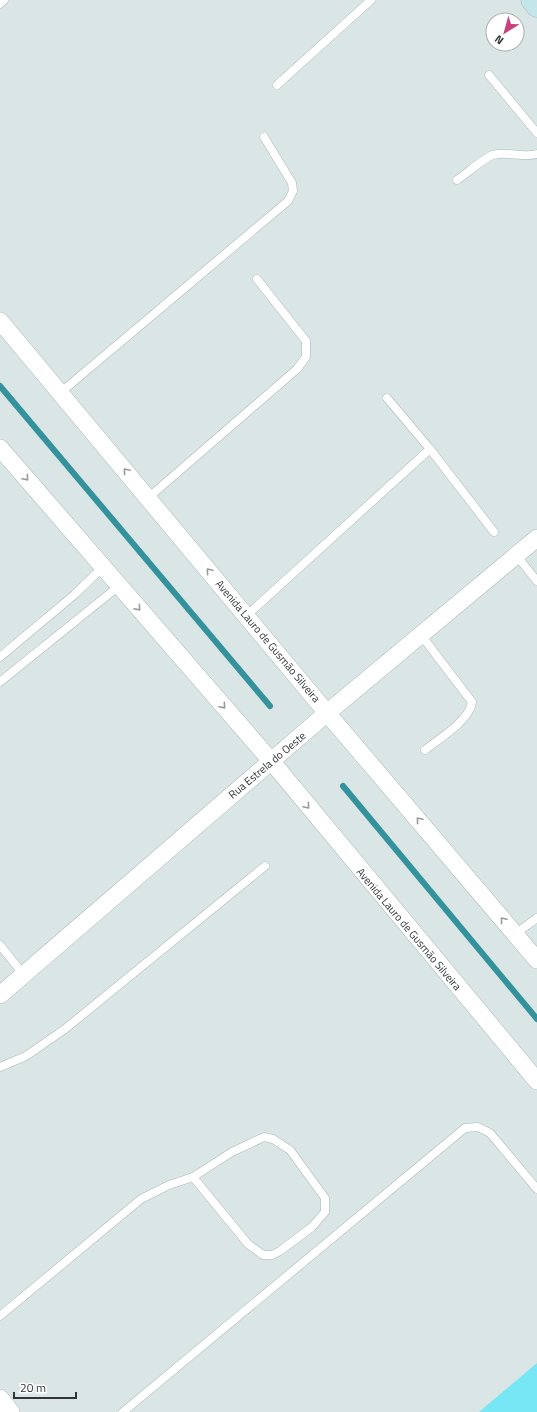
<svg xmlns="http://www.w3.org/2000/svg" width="537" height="1412" viewBox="0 0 537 1412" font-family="'Titillium Web',sans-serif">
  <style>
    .green { fill: #78e7f5 }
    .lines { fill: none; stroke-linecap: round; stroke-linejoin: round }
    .stream { stroke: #34929d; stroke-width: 6 }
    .lane-casing { stroke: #adb8b9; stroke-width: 9 }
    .street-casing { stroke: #adb8b9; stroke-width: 18 }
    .secondary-casing { stroke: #adb8b9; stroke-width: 23 }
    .lane { stroke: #fff; stroke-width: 8 }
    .street { stroke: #fff; stroke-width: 17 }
    .secondary { stroke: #c2e6e9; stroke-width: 22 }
    .oneway { stroke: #989a9a }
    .labels { text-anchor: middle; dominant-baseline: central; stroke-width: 3; stroke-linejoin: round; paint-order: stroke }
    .street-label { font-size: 11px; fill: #303435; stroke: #fff }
  </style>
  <rect width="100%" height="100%" fill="#dae5e6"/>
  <path class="green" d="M537,1363V1412H479Z"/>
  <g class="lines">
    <g class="stream">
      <path d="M0,386L270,706"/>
      <path d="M343,786L537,1019"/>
    </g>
    <defs>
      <g id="lane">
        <path d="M0,4L4,0"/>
        <path d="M489,75L537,133"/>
        <path d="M277,85L371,0"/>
        <path d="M457,180C465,175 485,157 493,155C508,151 522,158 537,154"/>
        <path d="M60,393L288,201L293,191L292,183L264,137"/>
        <path d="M387,398L430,449"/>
        <path d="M148,498L297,369L306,357V341L257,279"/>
        <path d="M516,555L537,581"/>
        <path d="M246,616L430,449L494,532"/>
        <path d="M421,635L472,702C470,720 439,739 425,750"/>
        <path d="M0,657L74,595L103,567"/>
        <path d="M0,682L119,586"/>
        <path d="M515,934L537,918"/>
        <path d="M0,945L24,975"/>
        <path d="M0,1067L26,1056L65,1029L265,866"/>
        <path d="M0,1316L141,1199L169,1185L193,1177L232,1152L264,1137L273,1139L290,1150L325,1198V1212L312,1227L280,1251L272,1255H263L248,1244L193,1177"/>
        <path d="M123,1412L465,1128L478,1127L490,1133L537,1189"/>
      </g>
      <g id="street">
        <path d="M0,321L327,713L537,960"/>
        <path d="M0,448L272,762L537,1081"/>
        <path d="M0,995L327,713L537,538"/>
        <path d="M0,1398L11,1412"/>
      </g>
      <path id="secondary" d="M532,0L537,6"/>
    </defs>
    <use href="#lane" class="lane-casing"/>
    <use href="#street" class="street-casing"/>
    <use href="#secondary" class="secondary-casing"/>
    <use href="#lane" class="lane"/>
    <use href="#street" class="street"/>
    <use href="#secondary" class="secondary"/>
  </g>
  <defs><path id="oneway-chevron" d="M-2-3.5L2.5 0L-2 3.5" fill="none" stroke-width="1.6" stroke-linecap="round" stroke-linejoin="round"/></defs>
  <g class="oneway">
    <use href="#oneway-chevron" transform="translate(126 471) rotate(-130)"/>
    <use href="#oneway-chevron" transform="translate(26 478) rotate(49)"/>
    <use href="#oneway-chevron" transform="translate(209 571) rotate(-130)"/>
    <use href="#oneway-chevron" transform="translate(138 608) rotate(49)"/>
    <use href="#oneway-chevron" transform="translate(223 706) rotate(49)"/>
    <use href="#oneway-chevron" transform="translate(307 806) rotate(50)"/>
    <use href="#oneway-chevron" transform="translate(419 820) rotate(-130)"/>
    <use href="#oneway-chevron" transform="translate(503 920) rotate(-130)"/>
  </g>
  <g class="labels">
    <g class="street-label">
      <text transform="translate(268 641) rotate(50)">Avenida Lauro de Gusmão Silveira</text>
      <text transform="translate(267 765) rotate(-40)">Rua Estrela do Oeste</text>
      <text transform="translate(409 929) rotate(50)">Avenida Lauro de Gusmão Silveira</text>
    </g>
  </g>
  <g transform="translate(505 32) rotate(217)"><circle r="19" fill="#ffffff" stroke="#acaeae"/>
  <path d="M0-3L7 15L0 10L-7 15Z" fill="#c8407e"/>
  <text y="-6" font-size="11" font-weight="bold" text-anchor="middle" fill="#303435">N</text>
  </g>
  <path d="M14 1392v6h62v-6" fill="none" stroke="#303435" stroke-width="2"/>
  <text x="20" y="1392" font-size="12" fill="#303435" stroke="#ffffff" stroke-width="3" paint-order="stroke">20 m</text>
</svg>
